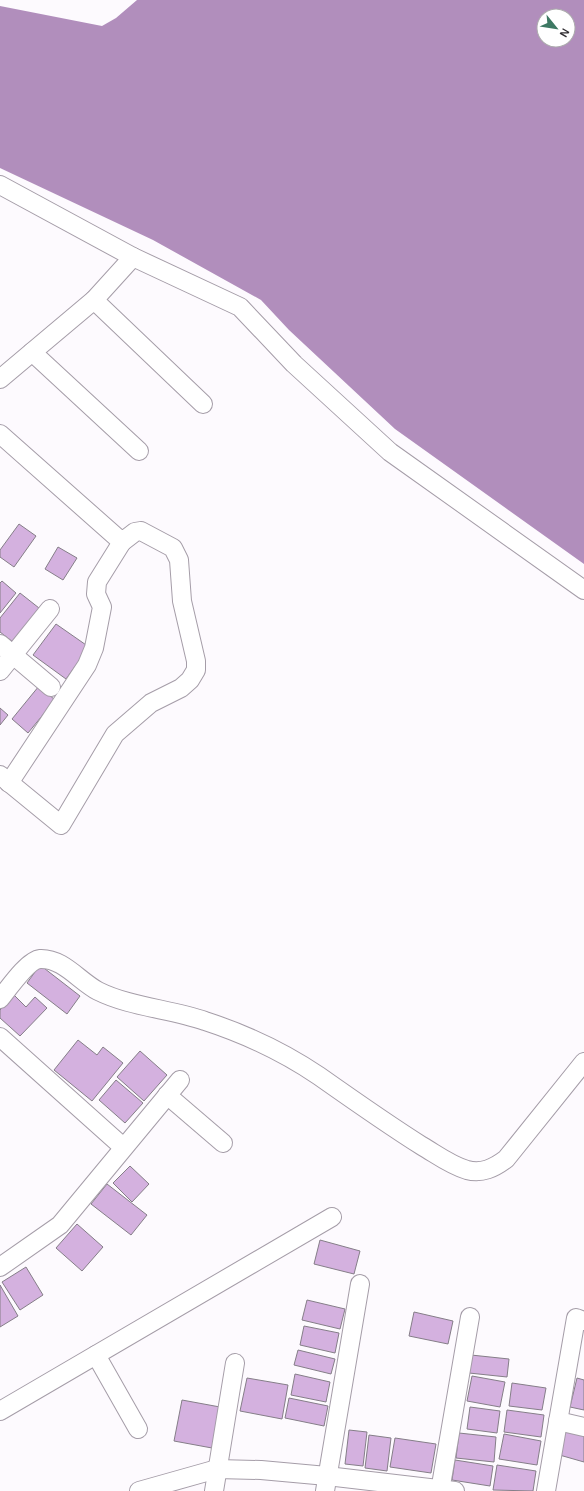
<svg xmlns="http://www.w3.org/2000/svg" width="584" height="1491" viewBox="0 0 584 1491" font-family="Arial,sans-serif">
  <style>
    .water { fill: #b18ebc; fill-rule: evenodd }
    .building { fill: #d4b1df; stroke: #857e88 }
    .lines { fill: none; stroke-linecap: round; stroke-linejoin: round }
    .minor-casing { stroke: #a59da8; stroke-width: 20 }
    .minor { stroke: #fff; stroke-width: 18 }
  </style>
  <rect width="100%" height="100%" fill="#fdfafe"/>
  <path class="water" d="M137,0H584V564L395,429L289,330L261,300L153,240L0,168V6L102,26L116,18ZM544,16H568V40H544Z"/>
  <g class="building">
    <path d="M19,524L36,536L14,567L0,557V550Z"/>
    <path d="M58,547L77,558L63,580L45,569Z"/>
    <path d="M2,581L16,593L0,613V583Z"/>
    <path d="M20,593L39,608L13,642L0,632V618Z"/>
    <path d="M56,624L89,647L66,679L33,655Z"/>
    <path d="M39,686L55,700L28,733L12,719Z"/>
    <path d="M0,708L8,715L0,725Z"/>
    <path d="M40,965L80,996L67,1014L27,983Z"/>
    <path d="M14,995L26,1007L35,997L47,1008L20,1036L0,1018V1010Z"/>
    <path d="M78,1040L97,1055L103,1047L123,1063L92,1101L54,1070Z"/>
    <path d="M140,1051L167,1075L144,1101L117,1077Z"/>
    <path d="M116,1080L143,1103L125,1123L99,1100Z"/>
    <path d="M130,1166L149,1184L132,1202L113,1183Z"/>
    <path d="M107,1184L147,1215L131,1235L91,1204Z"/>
    <path d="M77,1224L103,1247L82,1271L56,1248Z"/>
    <path d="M320,1240L360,1251L354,1274L314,1264Z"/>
    <path d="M26,1267L43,1295L20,1310L2,1282Z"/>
    <path d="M0,1285L18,1316L0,1327Z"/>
    <path d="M307,1300L345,1309L340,1329L302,1320Z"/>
    <path d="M414,1312L453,1321L448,1344L409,1336Z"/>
    <path d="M304,1326L339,1333L335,1353L300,1345Z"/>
    <path d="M298,1350L335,1359L331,1374L294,1365Z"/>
    <path d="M471,1355L509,1359L507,1377L469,1373Z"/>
    <path d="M295,1374L330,1382L326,1402L291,1395Z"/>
    <path d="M472,1376L505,1382L500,1407L467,1401Z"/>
    <path d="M247,1378L288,1385L282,1419L240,1411Z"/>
    <path d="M577,1378L584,1380V1410L570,1407Z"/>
    <path d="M512,1383L546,1388L542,1410L509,1406Z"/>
    <path d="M289,1398L328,1406L324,1426L285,1418Z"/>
    <path d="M182,1400L220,1407L212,1448L174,1441Z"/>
    <path d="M470,1407L500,1411L497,1433L467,1429Z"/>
    <path d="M507,1410L544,1415L541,1437L504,1432Z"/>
    <path d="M564,1426L584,1432V1462L556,1454Z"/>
    <path d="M349,1430L367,1432L363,1466L345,1464Z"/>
    <path d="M459,1433L496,1437L494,1462L456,1458Z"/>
    <path d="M504,1434L541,1441L537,1465L499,1459Z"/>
    <path d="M369,1435L391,1438L387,1471L365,1468Z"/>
    <path d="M395,1438L436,1444L431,1473L390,1467Z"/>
    <path d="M455,1460L493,1466L490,1486L452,1480Z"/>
    <path d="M497,1465L536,1471L533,1491L493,1490Z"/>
  </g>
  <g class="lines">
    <defs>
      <g id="minor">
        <path d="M0,185L133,257L240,307L294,364L390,452L584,590"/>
        <path d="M94,300L133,257"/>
        <path d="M32,352L139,451"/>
        <path d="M0,379L94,300L203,404"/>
        <path d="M0,434L122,542L135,532L141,531L173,548L179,560L182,601L196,661V670L190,680L181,688L151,703L115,734L61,825L0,775"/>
        <path d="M0,644L51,687"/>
        <path d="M0,671L50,609"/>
        <path d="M9,783L87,665L94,648L102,607L96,594L97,582L122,542"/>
        <path d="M0,999C8,989 28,960 40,959C63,958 79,981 98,991C130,1007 171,1009 205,1021C245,1034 285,1053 319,1076C353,1100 387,1124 422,1146C436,1154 450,1165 467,1170C482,1174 494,1168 506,1159L584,1062"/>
        <path d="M0,1037L123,1147"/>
        <path d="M167,1095L223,1143"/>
        <path d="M0,1267L60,1225L180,1080"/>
        <path d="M96,1355L138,1429"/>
        <path d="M0,1411L332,1217"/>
        <path d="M558,1421L584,1427"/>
        <path d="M139,1491L217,1469L261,1470L327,1476L455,1491"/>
        <path d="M214,1491L235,1363"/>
        <path d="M325,1491L360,1284"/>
        <path d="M440,1491L470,1317"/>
        <path d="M546,1491L576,1318L584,1321"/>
      </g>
    </defs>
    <use href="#minor" class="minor-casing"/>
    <use href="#minor" class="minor"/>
  </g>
  <g transform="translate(556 28) rotate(120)"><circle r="19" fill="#ffffff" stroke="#acabad"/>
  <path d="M0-3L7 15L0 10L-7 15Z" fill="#3d7963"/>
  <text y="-6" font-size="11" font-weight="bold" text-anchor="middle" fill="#302d31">N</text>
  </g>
</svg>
